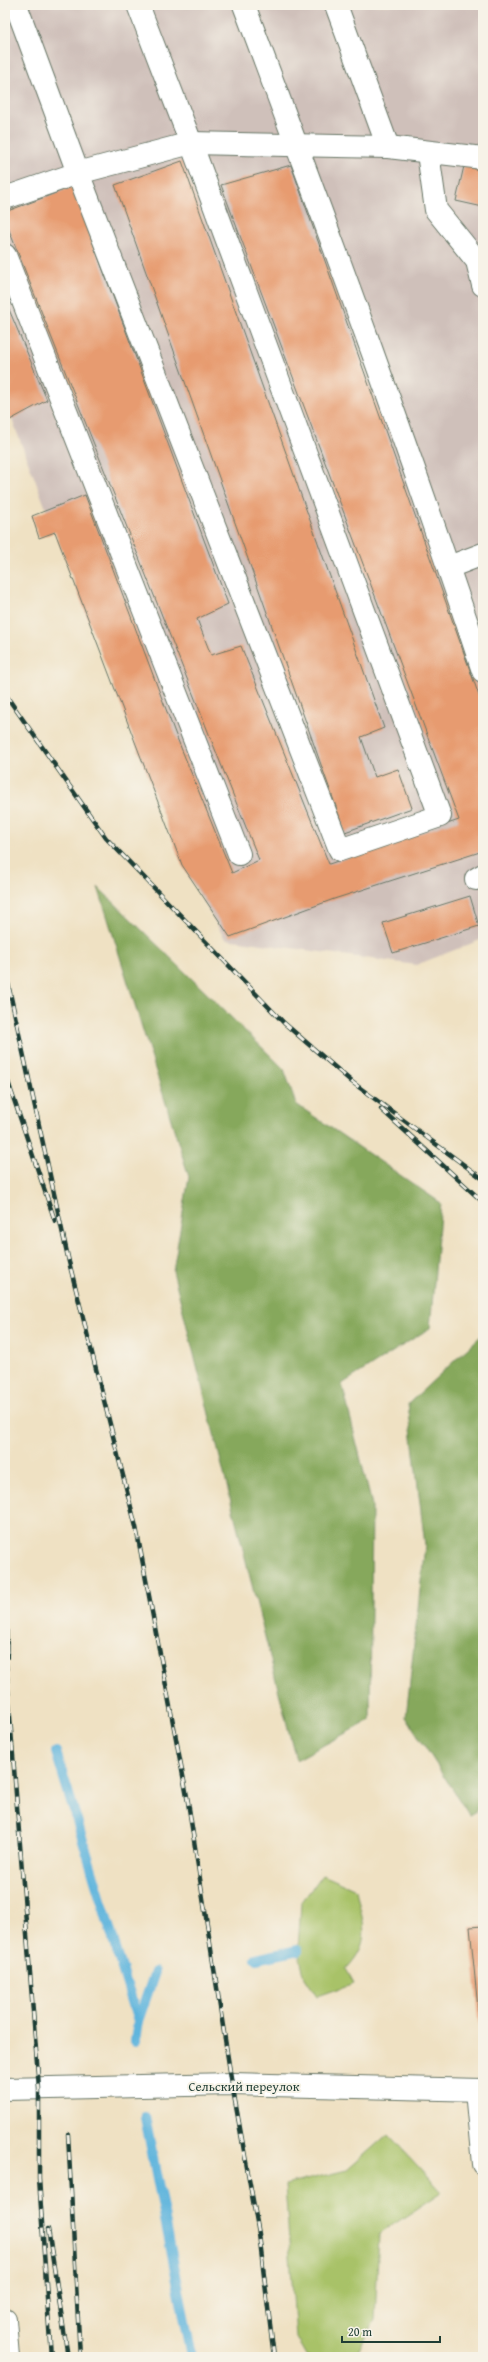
<svg xmlns="http://www.w3.org/2000/svg" width="488" height="2362" viewBox="0 0 488 2362" font-family="'Gentium Book Plus',serif">
  <style>
    .industrial { fill: #cfc0ba }
    .green { fill: #a8c268; stroke: #64804e }
    .forest { fill: #86a85c; stroke: #527248 }
    .lines { fill: none; stroke-linecap: round; stroke-linejoin: round }
    .stream { stroke: #61b5dd; stroke-width: 10 }
    .building { fill: #e79b70 }
    .minor-casing { stroke: #687666; stroke-width: 24 }
    .minor { stroke: #fff; stroke-width: 22 }
    .rail-casing { stroke: #1f3d34; stroke-width: 4.5 }
    .rail { stroke: #f7f3e8; stroke-width: 3; stroke-dasharray: 9; stroke-linecap: butt }
    .labels { text-anchor: middle; dominant-baseline: central; stroke-width: 4; stroke-linejoin: round; paint-order: stroke }
    .street-label { font-size: 13px; fill: #1f3d34; stroke: #f7f3e8 }
  </style>
  <rect width="100%" height="100%" fill="#f7f3e8"/>
  <filter id="ink" filterUnits="userSpaceOnUse"><feTurbulence type="fractalNoise" baseFrequency=".025" numOctaves="2"/><feDisplacementMap in="SourceGraphic" scale="8" xChannelSelector="R" yChannelSelector="G"/><feConvolveMatrix kernelMatrix="1 2 1 2 8 2 1 2 1" color-interpolation-filters="sRGB"/></filter>
  <filter id="wash" filterUnits="userSpaceOnUse"><feTurbulence type="fractalNoise" baseFrequency=".012" numOctaves="4" result="noise"/><feDisplacementMap in="SourceGraphic" scale="16" xChannelSelector="R" yChannelSelector="G"/><feGaussianBlur stdDeviation="0.9" result="paint"/><feColorMatrix in="noise" values="0 0 0 0 0 0 0 0 0 0 0 0 0 0 0 0 0 1.4 0 .05"/><feComposite in="paint" operator="in"/></filter>
  <g filter="url(#wash)">
    <rect width="100%" height="100%" fill="#efe1c3"/>
    <path class="industrial" d="M5,5H483V939L416,965L225,939L182,865L5,401Z"/>
    <g class="green">
      <path d="M322,1875L356,1890C363,1924 373,1941 346,1969L354,1983L317,1996L305,1978L298,1950L301,1903Z"/>
      <path d="M388,2134L442,2192L379,2234L375,2320L355,2357H307L296,2338L285,2185L347,2170Z"/>
    </g>
    <g class="forest">
      <path d="M98,887L284,1069L296,1104L441,1203L430,1328L342,1384L372,1505L370,1720L296,1760L173,1271L189,1177Z"/>
      <path d="M483,1334V1807L469,1815L406,1717L425,1545L408,1404Z"/>
    </g>
    <g class="lines">
      <g class="stream">
        <path d="M56,1752L138,2021L135,2041"/>
        <path d="M256,1959L298,1950"/>
        <path d="M138,2021L155,1972"/>
        <path d="M145,2117L192,2357"/>
      </g>
    </g>
    <g id="blocks">
      <g class="building">
        <path d="M182,161L384,728L361,737L375,777L398,769L412,808L345,832L115,185Z"/>
        <path d="M291,165L483,707V851L334,899L230,937L182,865L55,532L39,538L32,516L85,495L175,733L232,873L259,860L5,220V212L72,187L228,604L197,619L211,655L241,646L329,864L459,820L221,185Z"/>
        <path d="M464,166L483,171V207L456,201Z"/>
        <path d="M5,300L47,400L10,420L5,407Z"/>
        <path d="M470,896L479,926L393,953L383,923Z"/>
        <path d="M483,1926V2028L480,2029L470,1927Z"/>
      </g>
    </g>
  </g>
  <g filter="url(#ink)">
    <use href="#blocks" fill-opacity="0" stroke="#687666" stroke-width="1"/>
    <g class="lines">
      <defs>
        <g id="minor">
          <path d="M16,5L78,173L340,850L440,816L191,143L138,5"/>
          <path d="M244,5C327,226 409,447 483,671"/>
          <path d="M336,5L388,147"/>
          <path d="M428,153L436,210L477,261L483,285"/>
          <path d="M5,198L78,173L191,143L388,147L483,158"/>
          <path d="M5,255L239,854"/>
          <path d="M449,567L483,554"/>
          <path d="M476,879L483,875"/>
          <path d="M5,2089L232,2084L483,2090"/>
          <path d="M476,2091L483,2164"/>
          <path d="M5,2320L8,2357"/>
        </g>
      </defs>
      <use href="#minor" class="minor-casing"/>
      <use href="#minor" class="minor"/>
      <defs>
        <g id="rail">
          <path d="M5,694L106,838L284,1023L352,1082L483,1179"/>
          <path d="M5,970L69,1262L136,1527L188,1802L232,2084L259,2234L274,2357"/>
          <path d="M5,1073L55,1221"/>
          <path d="M381,1109L483,1202"/>
          <path d="M5,1590L7,1657"/>
          <path d="M5,1653L39,2088V2178L51,2357"/>
          <path d="M68,2134L80,2357"/>
          <path d="M48,2229L68,2357"/>
        </g>
      </defs>
      <use href="#rail" class="rail-casing"/>
      <use href="#rail" class="rail"/>
    </g>
  </g>
  <g class="labels">
    <g class="street-label">
      <text x="244" y="2086">Сельский переулок</text>
    </g>
  </g>
  <rect width="488" height="2362" fill="none" stroke="#f7f3e8" stroke-width="20"/>
  <path d="M342 2336v6h98v-6" fill="none" stroke="#1f3d34" stroke-width="2"/>
  <text x="348" y="2336" font-size="12" fill="#1f3d34" stroke="#f7f3e8" stroke-width="3" paint-order="stroke">20 m</text>
</svg>
